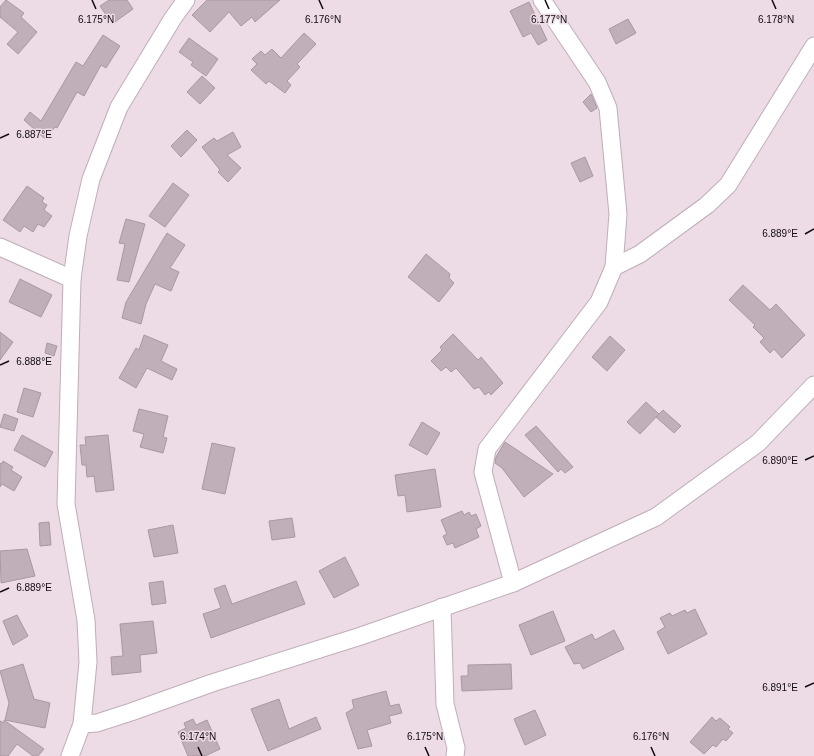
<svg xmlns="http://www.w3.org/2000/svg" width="814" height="756" viewBox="0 0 814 756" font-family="Helvetica,sans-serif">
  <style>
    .building { fill: #c0aeb9; stroke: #a998a3 }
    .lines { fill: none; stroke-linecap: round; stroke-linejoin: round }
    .minor-casing { stroke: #bfaeb9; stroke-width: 19 }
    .minor { stroke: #fff; stroke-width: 17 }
    .ticks { fill: none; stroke: #100b0e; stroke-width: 1.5 }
    .ticks-label { font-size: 10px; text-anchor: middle; fill: #100b0e; stroke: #eddbe6; stroke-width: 3; stroke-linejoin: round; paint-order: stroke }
  </style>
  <rect width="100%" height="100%" fill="#eddbe6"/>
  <g class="building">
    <path d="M6,0L24,13L21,17L37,32L18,54L7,44L18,32L0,17V7Z"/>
    <path d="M109,0H127L133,9L112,24L100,6Z"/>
    <path d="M207,0H280L255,22L252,17L241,26L229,12L210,32L192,15Z"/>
    <path d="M529,2L547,40L538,45L531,33L523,37L510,11Z"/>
    <path d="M628,19L636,33L616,44L609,29Z"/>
    <path d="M304,33L316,44L297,64L300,67L287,81L291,85L285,93L269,81L266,84L251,70L257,64L252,59L261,51L265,55L272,49L281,58Z"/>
    <path d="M103,35L120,46L106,68L101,65L84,96L77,92L57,128L55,127L45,139L24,120L30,112L41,121L76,62L83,66Z"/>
    <path d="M189,38L218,59L206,76L191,65L193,62L179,52Z"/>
    <path d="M202,76L215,88L200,104L187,92Z"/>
    <path d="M591,94L597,108L591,112L583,102Z"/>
    <path d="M187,130L197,140L181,157L171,146Z"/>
    <path d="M233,132L241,147L227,155L241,168L228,182L218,172L220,170L202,147L214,138L217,141Z"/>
    <path d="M585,157L593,176L580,182L571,163Z"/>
    <path d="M173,183L189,195L165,227L149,216Z"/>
    <path d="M27,186L44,198L42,202L47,205L44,210L52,216L44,227L38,224L33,232L24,226L20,232L3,220Z"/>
    <path d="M126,219L145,224L129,282L117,280L125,244L119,243Z"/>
    <path d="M167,233L185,245L170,268L179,272L171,291L155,284L146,304L141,324L122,318L126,302Z"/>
    <path d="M426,254L450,274L449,278L454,283L439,302L408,277Z"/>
    <path d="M20,279L52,295L41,317L9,302Z"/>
    <path d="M743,285L770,310L776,304L805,335L782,358L774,349L770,353L760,342L764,338L753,327L755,325L729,300Z"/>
    <path d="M0,332L13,342L0,360Z"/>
    <path d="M453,334L478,360L481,357L503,383L491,395L489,392L485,395L479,387L474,389L456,368L451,372L446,367L441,371L431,361L442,350L440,347Z"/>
    <path d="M144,335L168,345L161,361L177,369L172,380L147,368L136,388L119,378L136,348L139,350Z"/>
    <path d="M610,336L625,350L607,371L592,357Z"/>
    <path d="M47,343L57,346L54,356L45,353Z"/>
    <path d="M24,388L41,393L33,417L17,412Z"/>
    <path d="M646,402L659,414L640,434L627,422Z"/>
    <path d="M139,409L168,416L163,437L167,438L163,453L140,447L144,434L133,431Z"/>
    <path d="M663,410L681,426L674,433L656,417Z"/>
    <path d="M4,414L18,419L14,431L0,427Z"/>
    <path d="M422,422L440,433L427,455L409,445Z"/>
    <path d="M536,426L573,467L565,473L561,469L558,472L525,435Z"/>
    <path d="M22,435L53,452L45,467L14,450Z"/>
    <path d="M108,435L114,490L96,492L94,476L87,477L86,465H82L80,445H86L85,437Z"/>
    <path d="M505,442L553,474L524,497L502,468L495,463L496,457Z"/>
    <path d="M212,443L235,448L225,494L202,489Z"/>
    <path d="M3,461L13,467L11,470L22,477L14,491L2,484L0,487V463L2,464Z"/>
    <path d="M435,469L441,507L407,512L405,495L398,496L395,475Z"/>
    <path d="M462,511L464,515L469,512L471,516L476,514L481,526L476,529L479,537L455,548L453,543L447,545L443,536L447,534L441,520Z"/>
    <path d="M292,518L295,537L272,540L269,521Z"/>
    <path d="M49,522L51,545L40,546L39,523Z"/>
    <path d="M173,525L178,553L154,557L148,530Z"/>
    <path d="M27,549L35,576L1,583L0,551Z"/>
    <path d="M345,557L359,585L334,598L319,571Z"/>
    <path d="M163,581L166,603L152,605L149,583Z"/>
    <path d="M296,581L305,604L211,638L203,614L221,608L214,589L225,585L232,604Z"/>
    <path d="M695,609L707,634L668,654L657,632L665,627L660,618L670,613L672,616L685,610L687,613Z"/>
    <path d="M553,611L565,641L531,655L519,625Z"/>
    <path d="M17,615L28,636L13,645L3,621Z"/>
    <path d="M153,621L157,653L140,655L141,672L112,675L111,657L123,656L120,624Z"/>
    <path d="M614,630L624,649L583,669L580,663L574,664L565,647L592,634L595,640Z"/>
    <path d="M23,664L34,699L50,703L45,728L5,720L9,703L0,671Z"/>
    <path d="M511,664L512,689L462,691L461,676H468V665Z"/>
    <path d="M386,691L390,706L399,704L402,713L389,716L391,723L367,730L372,746L358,749L346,713L354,708L352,700Z"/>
    <path d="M279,699L289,729L316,717L321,729L268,751L251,709Z"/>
    <path d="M535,710L546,735L525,745L514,719Z"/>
    <path d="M712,717L716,721L720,718L730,727L728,729L733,733L726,741L723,739L716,747L713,745L704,754L690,742Z"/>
    <path d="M193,719L196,725L207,720L220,749L205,756H188L178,732L186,728L184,723Z"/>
    <path d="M4,720L44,749L38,756H33L17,744L8,756H0V721L4,723Z"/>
  </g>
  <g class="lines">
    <defs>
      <g id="minor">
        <path d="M0,247L72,279"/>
        <path d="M614,267L640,254L707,205L728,185L814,46"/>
        <path d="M513,583L483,472L487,449L599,302L614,267L618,214L608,108L597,82L542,0"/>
        <path d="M442,607L445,704L456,748L455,756"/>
        <path d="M82,724L97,723L131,712L212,683L361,636L513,583L656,517L758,443L814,385"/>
        <path d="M70,756L82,724L88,662L86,620L66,504L72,279L78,236L91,179L119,107L173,18L186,0"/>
      </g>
    </defs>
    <use href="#minor" class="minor-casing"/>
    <use href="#minor" class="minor"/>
  </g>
  <path class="ticks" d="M92,0L96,9M319,0L323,9M545,0L549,9M772,0L776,9M0,138L9,134M805,234L814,229M0,365L9,361M805,460L814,456M0,592L9,588M805,687L814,683M198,747L202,756M425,747L429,756M651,747L655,756"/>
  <g class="ticks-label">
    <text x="96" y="23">6.175°N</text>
    <text x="323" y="23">6.176°N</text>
    <text x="776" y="23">6.178°N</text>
    <text x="549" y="23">6.177°N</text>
    <text x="34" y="138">6.887°E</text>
    <text x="780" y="237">6.889°E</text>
    <text x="34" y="365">6.888°E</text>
    <text x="780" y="464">6.890°E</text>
    <text x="34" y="591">6.889°E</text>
    <text x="780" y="691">6.891°E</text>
    <text x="198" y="740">6.174°N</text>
    <text x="425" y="740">6.175°N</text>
    <text x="651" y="740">6.176°N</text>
  </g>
</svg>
